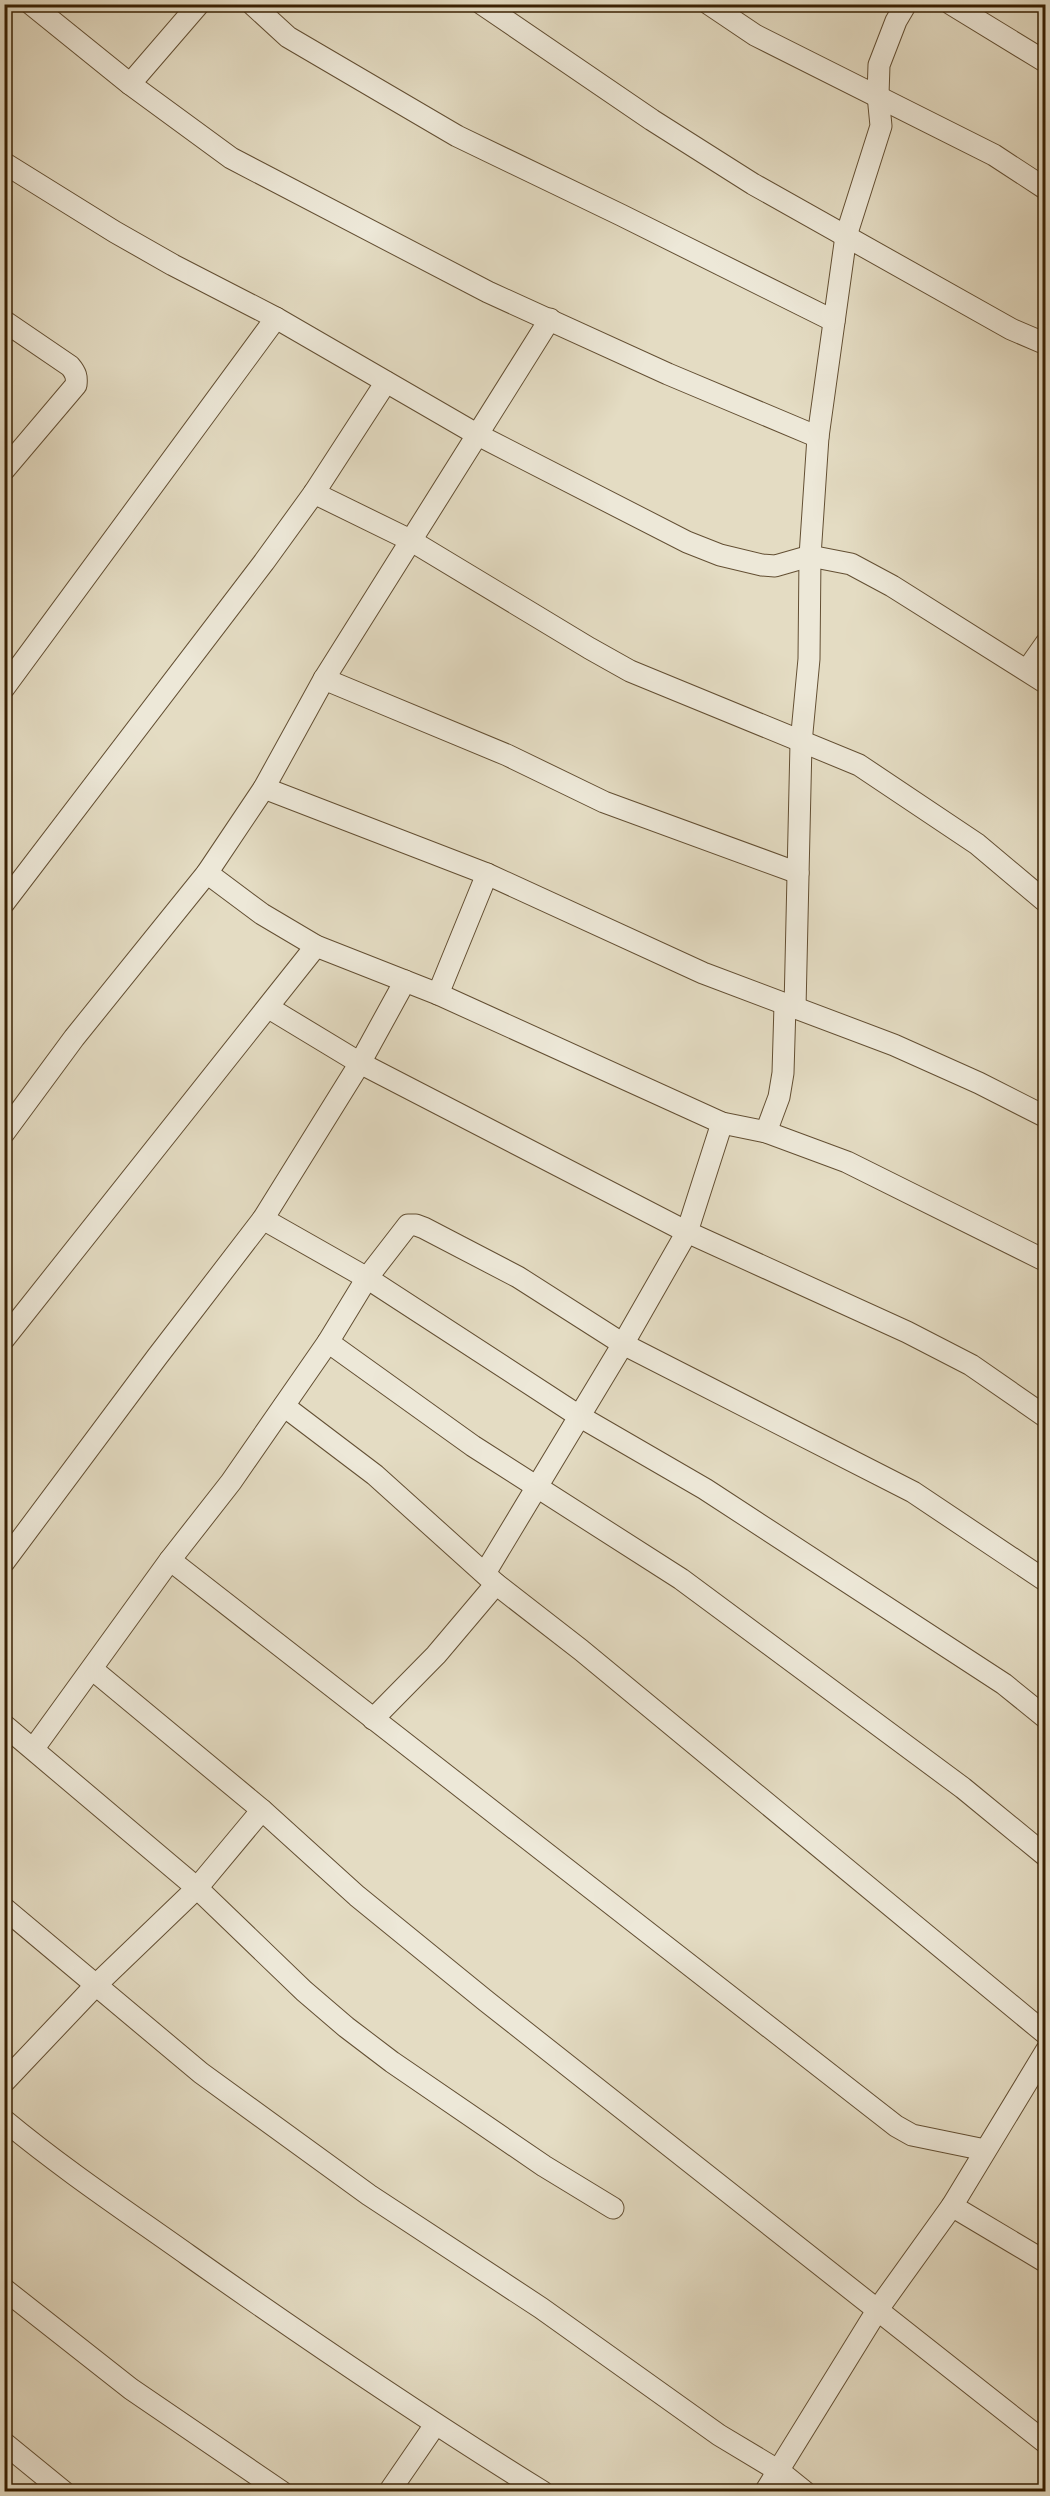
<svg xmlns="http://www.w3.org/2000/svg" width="1050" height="2496" viewBox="0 0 1050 2496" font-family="'IM FELL DW Pica',serif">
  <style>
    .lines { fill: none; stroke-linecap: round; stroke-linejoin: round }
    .minor-casing { stroke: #634f33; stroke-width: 23 }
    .minor { stroke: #ede8d8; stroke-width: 21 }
  </style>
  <rect width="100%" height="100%" fill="#e4dcc3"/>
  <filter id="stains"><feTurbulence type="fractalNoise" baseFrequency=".00333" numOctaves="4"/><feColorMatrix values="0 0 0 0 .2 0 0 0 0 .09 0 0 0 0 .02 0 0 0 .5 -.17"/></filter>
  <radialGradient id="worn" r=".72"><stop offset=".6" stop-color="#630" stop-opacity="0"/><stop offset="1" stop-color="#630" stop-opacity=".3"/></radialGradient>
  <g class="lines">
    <defs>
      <g id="minor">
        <path d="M31,4L130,84L231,158L488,292L668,374L818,437"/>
        <path d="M252,4L288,37L457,136L621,215L834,321"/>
        <path d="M482,4L652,120L753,184L1011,329L1046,344"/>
        <path d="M709,4L755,35L994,155L1046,189"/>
        <path d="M951,4L1046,62"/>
        <path d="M130,84L199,4"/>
        <path d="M4,163L115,232L173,265L276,318L478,435L687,542L720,555L762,565L775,566L810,556L851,564L892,586L1046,683"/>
        <path d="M4,321L70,366C76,373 77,377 76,385L4,470"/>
        <path d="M314,493L410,540L589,648L630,671L859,765L977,844L1046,902"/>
        <path d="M1027,670L1046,643"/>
        <path d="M324,679L507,755L604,802L798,873"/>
        <path d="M4,688L276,318"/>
        <path d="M264,788L487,874L703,973L894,1045L979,1083L1046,1117"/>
        <path d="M207,873L262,914L316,946L438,994L722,1123L766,1132L847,1162L1046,1261"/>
        <path d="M4,903L264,562L314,493L386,382"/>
        <path d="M438,994L487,874"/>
        <path d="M269,1008L360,1063L687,1232L907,1332L971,1365L1046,1417"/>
        <path d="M795,1008L801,743L809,659L810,556L818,437L846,236L881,126L878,95L879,65L896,21L906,4"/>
        <path d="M766,1132L779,1097L783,1073L785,1005"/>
        <path d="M4,1133L74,1038L207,873L264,788L324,679L550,319"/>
        <path d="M263,1219L367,1278L579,1416L705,1489L1004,1684L1046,1718"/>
        <path d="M4,1339L316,946"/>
        <path d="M328,1342L473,1446L681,1579L963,1788L1046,1856"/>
        <path d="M284,1406L375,1475L496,1584L581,1650L1046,2034"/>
        <path d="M170,1560L896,2126L912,2135L985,2150"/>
        <path d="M4,1562L157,1357L263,1219L360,1063L405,981"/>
        <path d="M485,1573L623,1344L687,1232L722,1123"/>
        <path d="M92,1669L262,1810L357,1896L486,2001L1046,2443"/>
        <path d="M373,1719L436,1655L496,1584"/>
        <path d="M4,1725L197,1888L304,1991L346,2027L392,2062L544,2166L613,2208"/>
        <path d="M34,1748L170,1560L231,1482L328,1342L367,1278L408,1225H416L424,1228L518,1277L623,1344L913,1492L1046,1581"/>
        <path d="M4,1908L201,2073L369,2195L541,2308L719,2435L779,2471L805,2492"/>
        <path d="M4,2082L96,1985L197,1888L262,1810"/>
        <path d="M4,2120C63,2169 126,2211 188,2255C304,2337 422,2417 543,2492"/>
        <path d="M952,2206L1046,2262"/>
        <path d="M4,2289L131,2389L282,2492"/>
        <path d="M4,2443L64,2492"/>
        <path d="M389,2492L435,2425"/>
        <path d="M765,2492L878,2309L952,2206L1046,2051"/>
      </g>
    </defs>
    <use href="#minor" class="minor-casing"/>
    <use href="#minor" class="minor"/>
  </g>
  <rect width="1050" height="2496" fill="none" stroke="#e4dcc3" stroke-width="24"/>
  <rect x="6" y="6" width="1038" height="2484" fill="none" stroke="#382003" stroke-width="3"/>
  <rect x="12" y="12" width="1026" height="2472" fill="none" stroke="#382003" stroke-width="1.5"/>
  <rect width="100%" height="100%" filter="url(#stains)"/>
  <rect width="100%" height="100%" fill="url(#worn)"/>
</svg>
